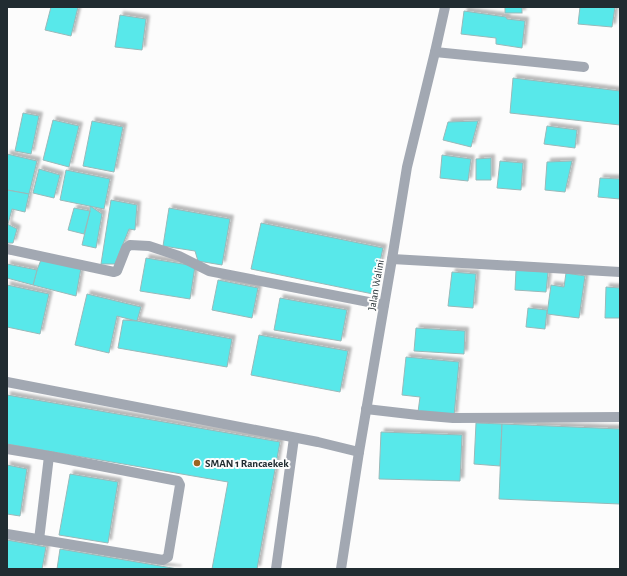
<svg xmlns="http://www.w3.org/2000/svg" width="627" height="576" viewBox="0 0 627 576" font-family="'Alegreya Sans',sans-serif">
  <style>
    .building { fill: #59e8ea; stroke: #98b9b9; filter: url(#shadow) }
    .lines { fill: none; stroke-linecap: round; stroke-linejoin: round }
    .service { stroke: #a2a8b2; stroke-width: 10 }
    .minor { stroke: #a2a8b2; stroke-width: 10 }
    .tertiary { stroke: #a2a8b2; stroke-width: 10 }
    .poi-dot { fill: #9c6520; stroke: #fcfcfc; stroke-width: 1.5 }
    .labels { text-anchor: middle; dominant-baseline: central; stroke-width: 4; stroke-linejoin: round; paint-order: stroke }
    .street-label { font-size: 11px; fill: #212c31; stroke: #fcfcfc }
    .poi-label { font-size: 11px; font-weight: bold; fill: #212c31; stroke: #fcfcfc; text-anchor: start }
  </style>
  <defs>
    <filter id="shadow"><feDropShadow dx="3.5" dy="-3.5" stdDeviation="1" flood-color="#0004"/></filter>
  </defs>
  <rect width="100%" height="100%" fill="#fcfcfc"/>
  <g class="building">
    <path d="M51,7H78L71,36L45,30Z"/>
    <rect x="505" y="7" width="17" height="6"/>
    <path d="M580,7H615L612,27L578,24Z"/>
    <path d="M464,11L506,17L507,19L525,21L522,48L496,44V38L461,34Z"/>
    <path d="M120,15L146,19L142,50L115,47Z"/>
    <path d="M513,78L620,91V125L510,113Z"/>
    <path d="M23,113L39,116L31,154L15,151Z"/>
    <path d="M53,120L79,126L69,167L43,160Z"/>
    <path d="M92,121L123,127L114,172L83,166Z"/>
    <path d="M478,121L471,147L443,140L448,122Z"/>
    <path d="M547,126L577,130L575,148L544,144Z"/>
    <path d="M7,154L37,161L29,194L7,190Z"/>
    <path d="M442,155L471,159L468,181L440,178Z"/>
    <path d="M491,158V180H476V159Z"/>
    <path d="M500,161L523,163L521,190L497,188Z"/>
    <path d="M572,161L565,192L545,190L547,162Z"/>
    <path d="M39,169L60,175L54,198L33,193Z"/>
    <path d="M66,170L110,179L104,209L60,200Z"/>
    <path d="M600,178L620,179V199L598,197Z"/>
    <path d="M7,190L29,194L25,212L12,209L8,224H7Z"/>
    <path d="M111,200L137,205L135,230L129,229L115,264H101Z"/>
    <path d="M90,206L102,214L96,248L82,245L90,211Z"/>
    <path d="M74,208L90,211L84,234L68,230Z"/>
    <path d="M169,208L230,219L222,265L198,261L195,251L163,246Z"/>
    <path d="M261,223L383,248L373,294L251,269Z"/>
    <path d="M7,224L17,229L13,243H7Z"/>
    <path d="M146,258L195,266L190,299L140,291Z"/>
    <path d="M41,260L81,268L76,296L33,285L37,270Z"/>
    <path d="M7,264L37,270L33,285L7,278Z"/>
    <path d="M516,270L548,272L546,292L515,290Z"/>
    <path d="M452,272L476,274L473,308L448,306Z"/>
    <path d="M566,273L585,276L579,318L547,314L551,285L564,287Z"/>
    <path d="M218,280L258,288L252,318L212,310Z"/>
    <path d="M7,285L49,294L40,334L7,327Z"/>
    <path d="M606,287L620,288V318H605Z"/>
    <path d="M87,294L141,307L137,321L117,316L109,353L75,345Z"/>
    <path d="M280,298L347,310L341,341L274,330Z"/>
    <path d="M528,308L547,310L545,329L526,327Z"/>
    <path d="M123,320L137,321L232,339L227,367L118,348Z"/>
    <path d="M416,328L465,331L464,354L414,351Z"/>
    <path d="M259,335L348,351L340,392L251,375Z"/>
    <path d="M406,357L459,362L454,416L418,412L420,397L402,395Z"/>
    <path d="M7,395L280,442L257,569H212L228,482L7,444Z"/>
    <path d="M476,423L502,424L500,466L474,464Z"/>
    <path d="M502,424L620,429V504L499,499Z"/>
    <path d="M381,432L462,435L460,481L379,479Z"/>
    <path d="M7,465L27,469L20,516L7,514Z"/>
    <path d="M70,474L118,482L108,543L59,535Z"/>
    <path d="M7,540L46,547L42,569H7Z"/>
    <path d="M60,549L178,569H57Z"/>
  </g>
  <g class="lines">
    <g class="service">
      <path d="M7,382L318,442L359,452"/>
      <path d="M7,449L49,456L178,481L180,485L168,557L163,560L7,534"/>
      <path d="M39,540L49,456"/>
      <path d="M276,569L294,438"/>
    </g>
    <g class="minor">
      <path d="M435,52L584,67"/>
      <path d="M7,249L114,272L117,271L126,248L130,245L149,246L179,256L209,271L384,305"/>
      <path d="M392,259L620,272"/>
      <path d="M366,409L418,415L453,418L620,417"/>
    </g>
    <path class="tertiary" d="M341,569L359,452L392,259L407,167L435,52L445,7"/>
  </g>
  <circle class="poi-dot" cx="197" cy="463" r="4"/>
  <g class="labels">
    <g class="street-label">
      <text transform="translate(376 285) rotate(-80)">Jalan Walini</text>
    </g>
    <g class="poi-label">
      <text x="205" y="463">SMAN 1 Rancaekek</text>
    </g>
  </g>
  <rect width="627" height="576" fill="none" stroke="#212c31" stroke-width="16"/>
</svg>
